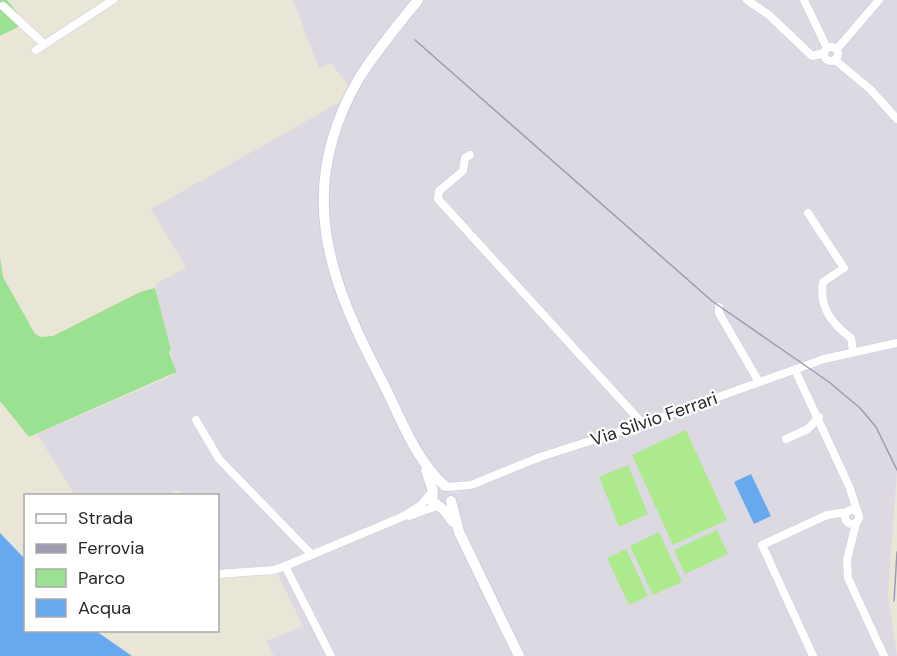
<svg xmlns="http://www.w3.org/2000/svg" width="897" height="656" viewBox="0 0 897 656" font-family="'DM Sans',sans-serif">
  <style>
    .industrial { fill: #ddd9e2 }
    .green { fill: #9ae292 }
    .pitch { fill: #acea8d }
    .water { fill: #67a9ef }
    .lines { fill: none; stroke-linecap: round; stroke-linejoin: round }
    .minor-casing { stroke: #cecde0; stroke-width: 9 }
    .secondary-casing { stroke: #cecde0; stroke-width: 12 }
    .minor { stroke: #fff; stroke-width: 8 }
    .secondary { stroke: #fff; stroke-width: 10 }
    .rail { stroke: #9d9bb2; stroke-width: 1.5 }
    .labels { text-anchor: middle; dominant-baseline: central; stroke-width: 4.5; stroke-linejoin: round; paint-order: stroke }
    .street-label { font-size: 18px; fill: #272727; stroke: #fff }
  </style>
  <rect width="100%" height="100%" fill="#eae6d7"/>
  <path class="industrial" d="M293,0H897V471L888,595L897,656H274L266,641L303,626L277,573L223,576L218,566V496L182,495L179,489L166,495H75L37,434L176,374L155,288L156,284L186,267L151,209L340,102L348,85L331,63L319,68Z"/>
  <g class="green">
    <path d="M0,0H7L24,21L18,27L0,36Z"/>
    <path d="M0,257L3,277L35,334L41,337L53,336L140,292L155,288L171,350L169,352L177,374L174,373L29,437L0,401Z"/>
  </g>
  <g class="pitch">
    <path d="M686,430L727,520L673,545L632,455Z"/>
    <path d="M628,465L648,514L619,527L599,477Z"/>
    <path d="M717,530L728,554L685,574L674,550Z"/>
    <path d="M659,532L682,582L653,595L630,546Z"/>
    <path d="M626,549L648,596L629,605L607,558Z"/>
  </g>
  <g class="water">
    <path d="M751,474L771,516L754,524L734,482Z"/>
    <path d="M0,533L25,559L26,630L96,631L132,656H0Z"/>
  </g>
  <g class="lines">
    <defs>
      <g id="minor">
        <path d="M747,0L769,15L812,56L824,53"/>
        <path d="M804,0L827,48"/>
        <path d="M3,6L44,44"/>
        <circle cx="831" cy="54" r="7"/>
        <path d="M837,49L879,0"/>
        <path d="M36,50L113,0"/>
        <path d="M835,60L870,89L897,119"/>
        <path d="M470,155L465,158L463,171L439,191L438,199L643,424"/>
        <path d="M808,213L844,268L823,282C819,307 831,323 851,338L853,351"/>
        <path d="M719,307V313L759,382"/>
        <path d="M795,370L849,486L858,513"/>
        <path d="M196,420L219,459L312,555"/>
        <path d="M786,439L808,429L819,417"/>
        <path d="M446,487L471,485L540,457L643,424L824,359L897,343"/>
        <circle cx="852" cy="517" r="7"/>
        <path d="M409,516L437,506"/>
        <path d="M856,523L847,560L848,578L884,656"/>
        <path d="M285,566L331,656"/>
        <path d="M218,574L274,570L285,566L402,517L420,506L432,492"/>
        <path d="M813,656L762,545L827,515L847,512"/>
      </g>
      <g id="secondary">
        <path d="M418,0C397,26 375,52 358,80C295,189 328,279 382,381C400,416 415,460 445,486"/>
        <path d="M426,470L433,491L432,501L444,510L453,522"/>
        <path d="M451,501L459,532L519,656"/>
      </g>
    </defs>
    <use href="#minor" class="minor-casing"/>
    <use href="#secondary" class="secondary-casing"/>
    <use href="#minor" class="minor"/>
    <use href="#secondary" class="secondary"/>
    <g class="rail">
      <path d="M415,40L712,301L829,382L860,408L876,427L897,470"/>
      <path d="M894,601L897,552"/>
    </g>
  </g>
  <g class="labels">
    <g class="street-label">
      <text transform="translate(654 419) rotate(-19)">Via Silvio Ferrari</text>
    </g>
  </g>
  <rect x="24" y="494" width="195" height="138" fill="#ffffff" stroke="#a9a9a9" stroke-width="1.5"/>
  <rect x="36" y="514" width="30" height="9" fill="#ffffff" stroke="#a9a9a9" stroke-width="1.5"/>
  <text x="78" y="524" font-size="18" fill="#272727">Strada</text>
  <rect x="36" y="544" width="30" height="9" fill="#9d9bb2" stroke="#a9a9a9" stroke-width="1.5"/>
  <text x="78" y="554" font-size="18" fill="#272727">Ferrovia</text>
  <rect x="36" y="569" width="30" height="18" fill="#9ae292" stroke="#a9a9a9" stroke-width="1.5"/>
  <text x="78" y="584" font-size="18" fill="#272727">Parco</text>
  <rect x="36" y="599" width="30" height="18" fill="#67a9ef" stroke="#a9a9a9" stroke-width="1.5"/>
  <text x="78" y="614" font-size="18" fill="#272727">Acqua</text>
</svg>
